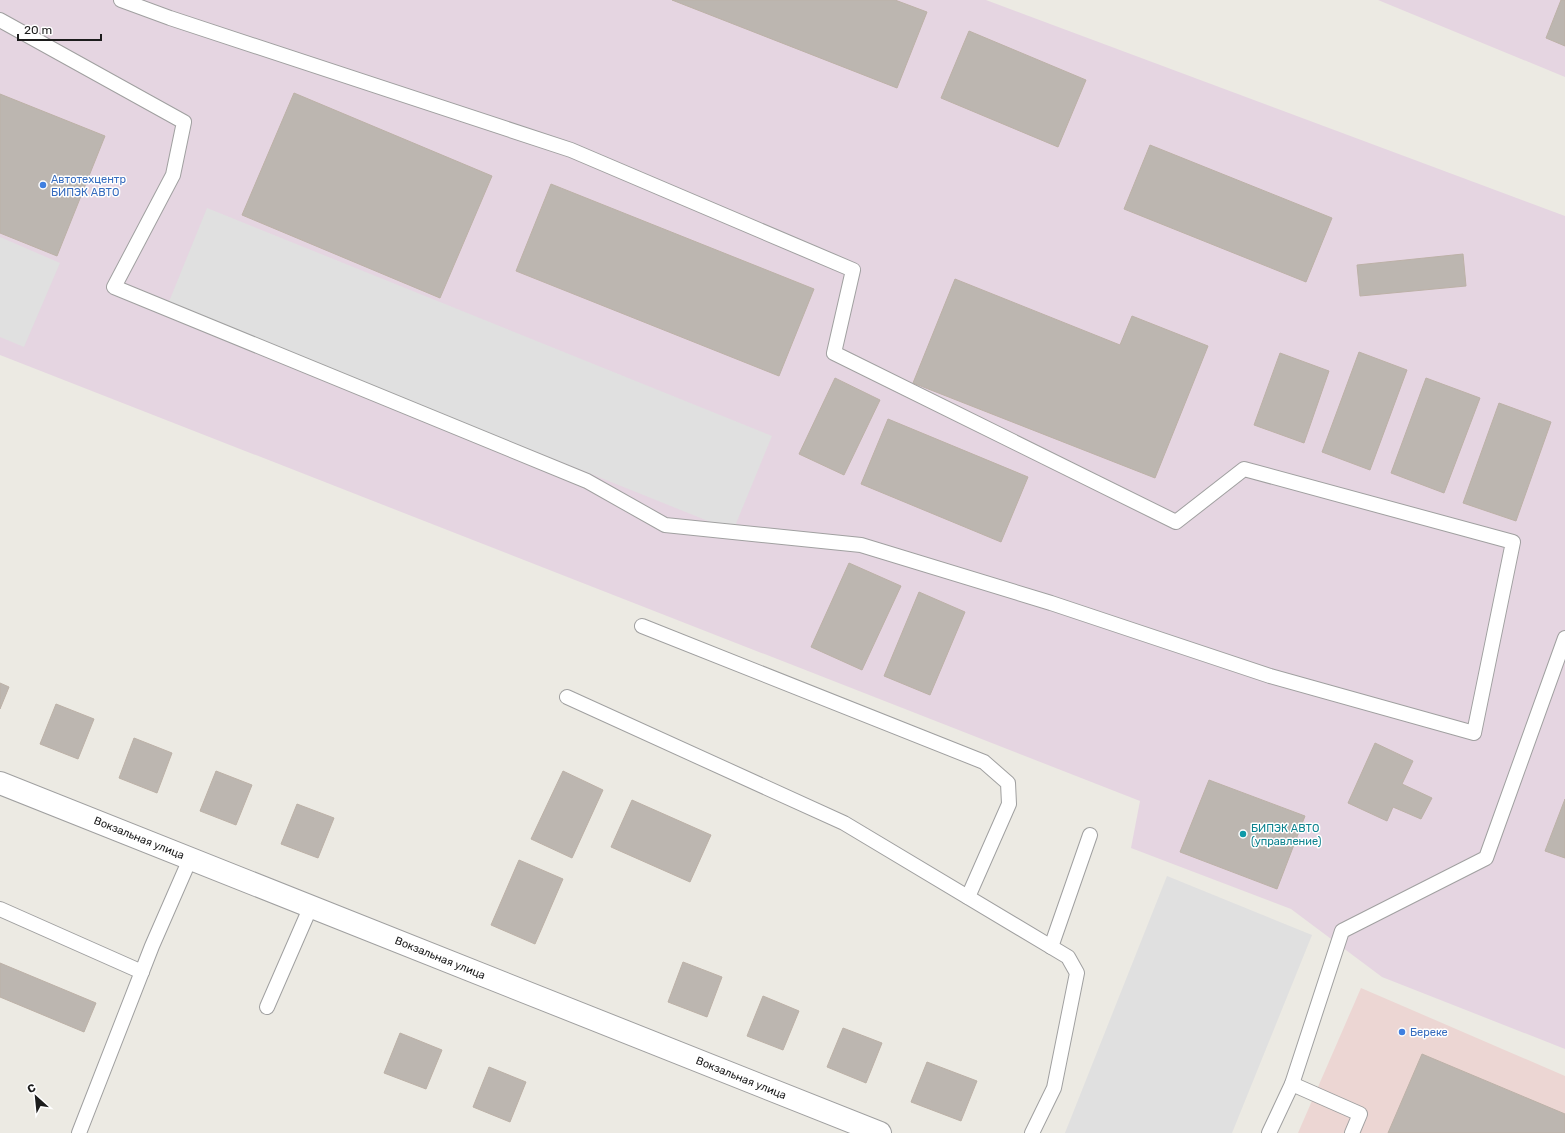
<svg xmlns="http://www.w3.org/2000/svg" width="1565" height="1133" viewBox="0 0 1565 1133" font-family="Rubik,sans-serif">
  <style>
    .commercial { fill: #ecd6d3 }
    .industrial { fill: #e5d5e1 }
    .parking { fill: #e0e0e0 }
    .building { fill: #bcb6b0; stroke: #bcb1a7 }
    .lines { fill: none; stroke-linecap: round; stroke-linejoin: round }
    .lane-casing { stroke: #a0a0a0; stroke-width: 16 }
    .street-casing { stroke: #a0a0a0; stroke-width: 24 }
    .lane { stroke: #fff; stroke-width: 14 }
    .street { stroke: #fff; stroke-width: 22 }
    .shop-dot { fill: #3f7fe0; stroke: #fff; stroke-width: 1.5 }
    .culture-dot { fill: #0f9aa8; stroke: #fff; stroke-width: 1.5 }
    .labels { text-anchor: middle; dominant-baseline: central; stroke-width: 3; stroke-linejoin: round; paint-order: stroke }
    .shop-label { font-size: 11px; fill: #366cbe; stroke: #fff; text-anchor: start }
    .culture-label { font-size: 11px; fill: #0d838f; stroke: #fff; text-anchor: start }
    .street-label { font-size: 11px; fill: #1c1c1c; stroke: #fff }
  </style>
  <rect width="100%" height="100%" fill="#eceae3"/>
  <path class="commercial" d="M1361,988L1565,1076V1133H1298Z"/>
  <g class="industrial">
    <path d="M0,0H986L1565,216V1049L1382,977L1291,909L1131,848L1140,801L0,355Z"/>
    <path d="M1378,0H1565V77Z"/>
  </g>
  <g class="parking">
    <path d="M207,208L772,436L733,531L168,304Z"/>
    <path d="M0,237L60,263L24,347L0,337Z"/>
    <path d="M1167,876L1312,935L1232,1133H1065Z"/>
  </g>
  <g class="building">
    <path d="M672,0H895L927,12L897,88Z"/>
    <path d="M1561,0H1565V46L1546,38Z"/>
    <path d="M969,31L1086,80L1058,147L941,98Z"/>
    <path d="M294,93L492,176L440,298L242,215Z"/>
    <path d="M0,94L105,136L57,256L0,233Z"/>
    <path d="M1150,145L1332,218L1306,282L1124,209Z"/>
    <path d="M551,184L814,289L779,376L516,271Z"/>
    <path d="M1463,254L1466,286L1360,296L1357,265Z"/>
    <path d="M955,279L1120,345L1132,316L1208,346L1155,478L913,383Z"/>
    <path d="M1359,352L1407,370L1370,470L1322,452Z"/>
    <path d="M1280,353L1329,371L1304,443L1254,425Z"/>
    <path d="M835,378L880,400L844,475L799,454Z"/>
    <path d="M1426,378L1480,398L1444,493L1391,473Z"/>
    <path d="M1499,403L1551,422L1516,521L1463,503Z"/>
    <path d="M888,419L1028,477L1001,542L861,484Z"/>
    <path d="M849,563L901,586L862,670L811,647Z"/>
    <path d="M919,592L965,612L930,695L884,676Z"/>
    <path d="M0,683L9,687L0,709Z"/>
    <path d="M56,704L94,719L78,759L40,744Z"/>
    <path d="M134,738L172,753L157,793L119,778Z"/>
    <path d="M1375,743L1413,761L1402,784L1432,798L1421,819L1393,807L1387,821L1348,803Z"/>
    <path d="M216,771L252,785L236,825L200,811Z"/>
    <path d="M563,771L603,790L572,858L531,839Z"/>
    <path d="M1209,780L1305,816L1277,889L1180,852Z"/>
    <path d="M1565,799V858L1545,851Z"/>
    <path d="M632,800L711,835L690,882L611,847Z"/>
    <path d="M297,804L334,818L318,858L281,844Z"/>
    <path d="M519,860L563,879L535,944L491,925Z"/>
    <path d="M683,962L722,977L707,1017L668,1002Z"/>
    <path d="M0,963L96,1003L84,1032L0,997Z"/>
    <path d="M763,996L799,1011L783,1050L747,1036Z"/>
    <path d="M843,1028L882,1043L866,1083L827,1067Z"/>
    <path d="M400,1033L442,1050L426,1089L384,1073Z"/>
    <path d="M1422,1054L1565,1114V1133H1388Z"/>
    <path d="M927,1062L977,1081L961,1121L911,1102Z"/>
    <path d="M489,1067L526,1082L510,1122L473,1107Z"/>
  </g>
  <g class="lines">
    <defs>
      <g id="lane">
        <path d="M0,20L184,122L173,175L114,287L587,481L665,525L861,545L1051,603L1270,676L1474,733L1513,542L1244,469L1176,522L834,353L853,270L571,150L170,18L121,0"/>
        <path d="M642,626L984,762L1008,783L1009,804L968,897"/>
        <path d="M567,697L844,823L1068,957L1077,973L1054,1088L1032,1133"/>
        <path d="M0,909L142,972"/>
        <path d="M1051,947L1090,835"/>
        <path d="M267,1007L311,906"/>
        <path d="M1292,1084L1360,1114L1352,1133"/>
        <path d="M79,1133L152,946L190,859"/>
        <path d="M1269,1133L1292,1084L1342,931L1486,858L1565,638"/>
      </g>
      <path id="street" d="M0,783L880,1133"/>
    </defs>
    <use href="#lane" class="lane-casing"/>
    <use href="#street" class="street-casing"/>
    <use href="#lane" class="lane"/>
    <use href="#street" class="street"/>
  </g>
  <g class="shop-dot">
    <circle cx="43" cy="185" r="4"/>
    <circle cx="1402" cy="1032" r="4"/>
  </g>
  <circle class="culture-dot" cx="1243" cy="834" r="4"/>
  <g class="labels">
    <g class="shop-label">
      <text x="51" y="179">Автотехцентр<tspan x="51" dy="13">БИПЭК АВТО</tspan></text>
      <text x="1410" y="1032">Береке</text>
    </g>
    <g class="culture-label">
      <text x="1251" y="828">БИПЭК АВТО<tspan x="1251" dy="13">(управление)</tspan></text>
    </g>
    <g class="street-label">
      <text transform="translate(139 838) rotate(22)">Вокзальная улица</text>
      <text transform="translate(440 958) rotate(22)">Вокзальная улица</text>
      <text transform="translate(741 1078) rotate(22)">Вокзальная улица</text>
    </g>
  </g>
  <g transform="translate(36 1097) rotate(333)" stroke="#ffffff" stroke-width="3" paint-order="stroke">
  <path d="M0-3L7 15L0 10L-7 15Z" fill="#1c1c1c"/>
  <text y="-6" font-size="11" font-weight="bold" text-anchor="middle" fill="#1c1c1c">С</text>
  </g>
  <path d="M18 34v6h83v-6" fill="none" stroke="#1c1c1c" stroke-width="2"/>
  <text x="24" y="34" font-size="12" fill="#1c1c1c" stroke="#ffffff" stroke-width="3" paint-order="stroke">20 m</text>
</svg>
